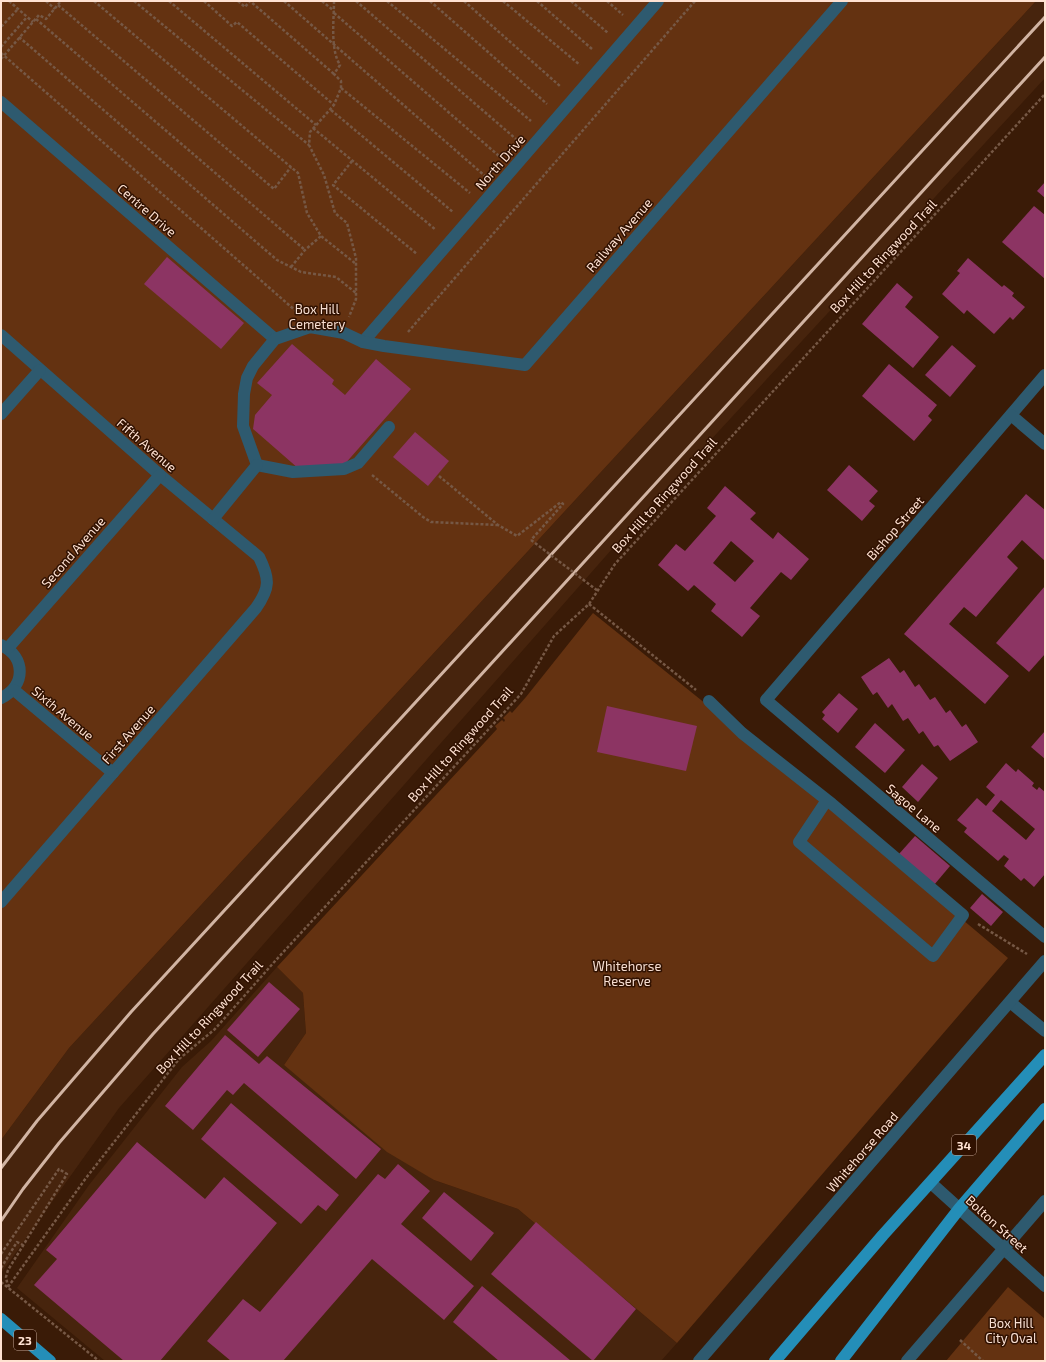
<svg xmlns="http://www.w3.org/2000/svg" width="1046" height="1362" viewBox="0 0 1046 1362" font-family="'Exo 2',sans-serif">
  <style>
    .built { fill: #47240d }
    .green { fill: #643211 }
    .building { fill: #8c3463; fill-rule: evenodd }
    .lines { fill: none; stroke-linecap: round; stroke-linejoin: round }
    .path { stroke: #765845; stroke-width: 2.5; stroke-dasharray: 3 2; stroke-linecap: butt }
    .lane { stroke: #2e5a6f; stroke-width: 12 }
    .street { stroke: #2e5a6f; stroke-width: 12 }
    .primary { stroke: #248eb8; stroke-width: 12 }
    .rail { stroke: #d1b4a3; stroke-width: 3 }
    .path-bridge { stroke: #765845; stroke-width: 2.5; stroke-dasharray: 3 2; stroke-linecap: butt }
    .labels { text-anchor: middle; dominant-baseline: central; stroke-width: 3; stroke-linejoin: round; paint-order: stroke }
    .shield { fill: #301100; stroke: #c1a393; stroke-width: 1 }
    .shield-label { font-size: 12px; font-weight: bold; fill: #ffe2d2 }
    .street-label { font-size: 13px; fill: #ffe2d2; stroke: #301100 }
    .park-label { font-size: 13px; fill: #f7ded1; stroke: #301100 }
  </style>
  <rect width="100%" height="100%" fill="#3a1b07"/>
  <g class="built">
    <path d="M1036,1H1045V78L657,498L119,1108L2,1272L1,1271V1140L69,1048Z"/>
    <path d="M277,967L303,993L306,1033L284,1065L434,1180L518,1209L677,1343L661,1361H105L17,1288L89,1185L182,1067L211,1041Z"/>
  </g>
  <g class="green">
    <path d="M1,1H1036L69,1048L1,1140Z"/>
    <path d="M593,613L742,733L1008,958L677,1343L518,1209L434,1180L387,1152L284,1065L306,1033L303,993L277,967L497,729L495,726L502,720L504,722L505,720L503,718L510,711L512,713L526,697Z"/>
    <path d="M1008,1287L1045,1319V1361H946Z"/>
  </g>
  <g class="building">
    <path d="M1045,182V198L1037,191Z"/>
    <path d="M1034,206L1045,215V279L1002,242Z"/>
    <path d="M167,257L244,323L221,349L144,284Z"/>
    <path d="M968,258L1002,287L1004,285L1014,293L1012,296L1025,307L1013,320L1010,317L994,334L967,310L964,314L942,294L960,273L957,271Z"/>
    <path d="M897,283L913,297L905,307L939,337L913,368L862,324Z"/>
    <path d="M292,344L334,380L332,384L345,395L376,359L411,389L336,474L307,476L253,429L255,415L272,395L257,383Z"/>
    <path d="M952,345L976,366L950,397L925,375Z"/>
    <path d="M889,364L937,405L928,416L932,420L914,441L862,396Z"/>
    <path d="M415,432L449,461L428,486L393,457Z"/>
    <path d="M849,465L878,491L869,501L875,506L862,521L827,490Z"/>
    <path d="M725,486L756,513L750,519L773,539L778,532L809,559L791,580L781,572L750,608L760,616L742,637L711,611L716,604L694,585L688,591L658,565L676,544L685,551L716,516L707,508ZM731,541L754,561L735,582L713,563Z"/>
    <path d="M1026,494L1045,510V561L1022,540L1007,557L1018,568L976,617L964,607L949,624L1009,676L985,704L904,634Z"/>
    <path d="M1045,586V654L1029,672L996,643Z"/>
    <path d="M889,658L900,673L904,670L915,687L919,684L930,700L935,697L946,713L950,710L962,727L966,724L978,742L950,761L938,745L934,747L923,731L919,734L908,718L903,721L892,704L888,708L877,692L873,695L861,677Z"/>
    <path d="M839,693L858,709L838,733L822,719L825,715L822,712Z"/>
    <path d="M607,706L697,726L686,771L597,752Z"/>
    <path d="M875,723L905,750L885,773L855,747Z"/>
    <path d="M1045,731V759L1031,747Z"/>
    <path d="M1006,763L1016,772L1018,769L1034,783L1032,786L1037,790L1039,787L1045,792V874L1034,887L1024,878L1021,881L1004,866L1009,859L1004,855L998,861L964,832L967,828L957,820L977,798L986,806L995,795L986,787ZM1001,800L1035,829L1026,840L992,811Z"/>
    <path d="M922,764L938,778L918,802L902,787Z"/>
    <path d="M915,836L950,866L934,885L899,854Z"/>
    <path d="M982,894L1003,912L991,926L970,908Z"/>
    <path d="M269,982L300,1009L258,1057L227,1030Z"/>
    <path d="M225,1035L259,1064L267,1056L381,1149L356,1179L244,1083L233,1095L227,1090L193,1130L165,1106Z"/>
    <path d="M231,1103L339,1195L326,1211L318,1205L301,1224L201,1139Z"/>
    <path d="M137,1142L205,1199L224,1177L277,1223L160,1361H124L34,1285L57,1259L46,1250Z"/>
    <path d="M398,1164L430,1191L401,1224L474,1286L444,1320L372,1259L283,1361H231L207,1341L243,1299L260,1312L378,1174L385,1179Z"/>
    <path d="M444,1192L494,1233L471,1261L422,1218Z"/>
    <path d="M536,1222L636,1309L593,1361L491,1274Z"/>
    <path d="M482,1286L571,1361H499L453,1322Z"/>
  </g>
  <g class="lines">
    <g class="path">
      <path d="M9,1L33,22"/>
      <path d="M46,1L55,9"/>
      <path d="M94,1L298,173L307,213L321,236L356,264"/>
      <path d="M134,1L309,145"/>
      <path d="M169,1L316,125"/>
      <path d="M204,1L232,26L237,22L334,105"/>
      <path d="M238,1L245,7L250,1L334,74"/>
      <path d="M284,1L485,176"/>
      <path d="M322,1L334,11"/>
      <path d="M334,1C334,20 330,49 340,65L334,74L341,81V88L334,105L310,132L309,145L324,175L335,213L347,223L356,258V299L349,317"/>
      <path d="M356,1L516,139"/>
      <path d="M387,1L531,121"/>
      <path d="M430,1L547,104"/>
      <path d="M464,1L561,87"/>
      <path d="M503,1L580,65"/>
      <path d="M537,1L592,49"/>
      <path d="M571,1L608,33"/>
      <path d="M607,1L623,15"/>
      <path d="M58,5L274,189L291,167"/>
      <path d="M334,13L499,156"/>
      <path d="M36,19L305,250"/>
      <path d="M1,26H2L18,9"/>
      <path d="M19,37L277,260L301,272L336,277L356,293"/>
      <path d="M1,47L27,17"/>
      <path d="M1,53L297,312"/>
      <path d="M1,59L39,15L46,19L61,1"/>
      <path d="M341,88L470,193"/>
      <path d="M331,110L453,212"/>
      <path d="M313,128L436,230"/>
      <path d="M352,161L333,185L417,254"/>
      <path d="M291,267L305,250L321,236"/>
      <path d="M408,332L695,1"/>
      <path d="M372,475L423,517L431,522L498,525"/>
      <path d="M439,476L498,525L517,536L561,502L563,504L531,540"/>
      <path d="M589,604L696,690"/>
      <path d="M978,924L1027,954"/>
      <path d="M1,1254L59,1169L67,1174L8,1270L6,1277L8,1287"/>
      <path d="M1,1268L17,1242L23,1245"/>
      <path d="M1,1282L99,1361"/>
      <path d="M8,1287L86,1178L179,1059L215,1029L276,960L521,694L554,636L589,604L615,564L1045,94"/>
      <path d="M960,1340L983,1361"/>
      <path d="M1,1360L2,1361"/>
    </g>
    <g class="lane">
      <path d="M1,102L275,339"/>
      <path d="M1,335L160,475L259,557C270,579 270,588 256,608L1,902"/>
      <path d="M363,342L658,1"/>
      <path d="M1,414L40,370"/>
      <path d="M389,427L358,463L344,469L293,472L257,465L243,426L244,394L247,378L253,366L275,339L310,327L344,333L363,342L384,346L525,365L842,1"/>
      <path d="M213,519L257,465"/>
      <path d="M1,645C26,657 26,686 1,698"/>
      <path d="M8,648L160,475"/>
      <path d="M14,690L113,773"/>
      <path d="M709,701L742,733L832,804L963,915L933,956L799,842L827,800"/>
      <path d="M1010,1002L1045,1031"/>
    </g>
    <g class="street">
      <path d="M1045,375L766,700L1045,937"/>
      <path d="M1011,415L1045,444"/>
      <path d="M931,1183L1045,1286"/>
      <path d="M699,1361L1045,961"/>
      <path d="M907,1361L1045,1201"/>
    </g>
    <g class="primary">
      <path d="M1,1319L50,1361"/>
      <path d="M775,1361L883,1235L1045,1055"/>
      <path d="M841,1361L959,1209L1045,1109"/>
    </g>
    <g class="rail">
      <path d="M1,1168L37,1121L131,1012L1045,17"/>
      <path d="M1,1221L23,1189L59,1143L153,1034L1045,57"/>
    </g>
    <path class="path-bridge" d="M531,540L598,591"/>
  </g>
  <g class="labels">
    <g class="shield">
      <rect x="952" y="1135" width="24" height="20" rx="3"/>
      <rect x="14" y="1330" width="22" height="20" rx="3"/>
    </g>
    <g class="shield-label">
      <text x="964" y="1145">34</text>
      <text x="25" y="1340">23</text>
    </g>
    <g class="street-label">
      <text transform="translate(500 162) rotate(-49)">North Drive</text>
      <text transform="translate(147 210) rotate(41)">Centre Drive</text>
      <text transform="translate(619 235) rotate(-49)">Railway Avenue</text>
      <text transform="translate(883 256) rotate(-47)">Box Hill to Ringwood Trail</text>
      <text transform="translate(147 445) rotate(41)">Fifth Avenue</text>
      <text transform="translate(664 495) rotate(-48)">Box Hill to Ringwood Trail</text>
      <text transform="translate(895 528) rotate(-49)">Bishop Street</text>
      <text transform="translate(73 552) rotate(-49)">Second Avenue</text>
      <text transform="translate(63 713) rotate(40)">Sixth Avenue</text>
      <text transform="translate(128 734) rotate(-49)">First Avenue</text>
      <text transform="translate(460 744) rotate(-48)">Box Hill to Ringwood Trail</text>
      <text transform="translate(914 808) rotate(40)">Sagoe Lane</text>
      <text transform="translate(209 1017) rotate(-47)">Box Hill to Ringwood Trail</text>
      <text transform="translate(862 1152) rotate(-49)">Whitehorse Road</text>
      <text transform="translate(997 1224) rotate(42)">Bolton Street</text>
    </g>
    <g class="park-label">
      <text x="317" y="309">Box Hill<tspan x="317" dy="15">Cemetery</tspan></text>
      <text x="627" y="966">Whitehorse<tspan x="627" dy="15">Reserve</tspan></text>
      <text x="1011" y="1323">Box Hill<tspan x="1011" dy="15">City Oval</tspan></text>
    </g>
  </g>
  <rect width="1046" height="1362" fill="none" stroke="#ffe2d2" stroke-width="4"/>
</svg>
